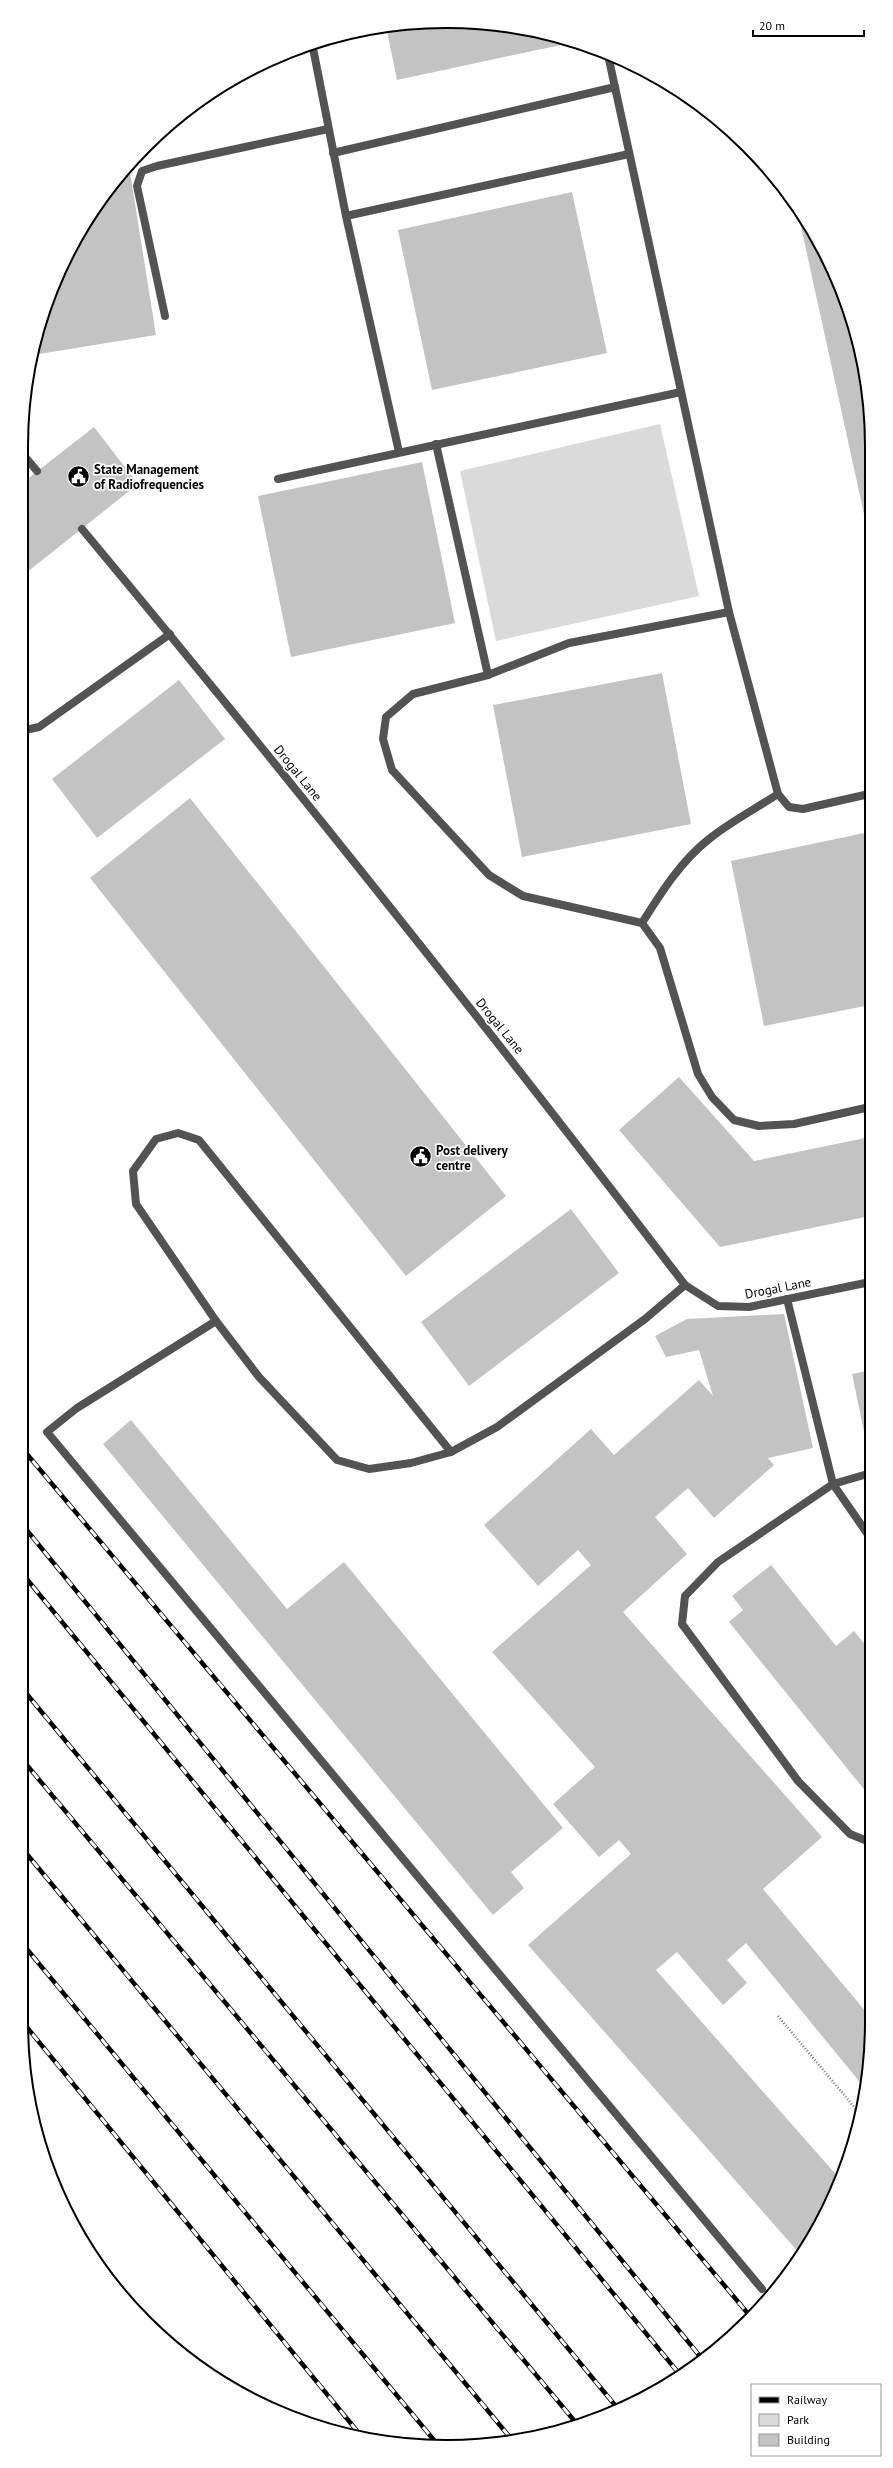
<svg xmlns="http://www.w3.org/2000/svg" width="893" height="2468" viewBox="0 0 893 2468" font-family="'PT Sans',sans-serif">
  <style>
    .green { fill: #dadada }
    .building { fill: #c3c3c3 }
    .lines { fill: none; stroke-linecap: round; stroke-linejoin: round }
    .path { stroke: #757575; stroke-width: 2.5; stroke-dasharray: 1 2; stroke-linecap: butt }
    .lane { stroke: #535353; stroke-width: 8 }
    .rail-casing { stroke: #000; stroke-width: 4.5 }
    .rail { stroke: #fff; stroke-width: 3; stroke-dasharray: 9; stroke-linecap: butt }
    .labels { text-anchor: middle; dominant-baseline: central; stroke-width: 3.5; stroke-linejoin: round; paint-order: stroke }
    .poi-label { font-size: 13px; font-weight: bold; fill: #000; stroke: #fff; text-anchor: start }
    .street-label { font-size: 13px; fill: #000; stroke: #fff }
    .rim { fill: none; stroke: #000; stroke-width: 2 }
  </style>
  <rect width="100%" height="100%" fill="#fff"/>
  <path class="green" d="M660,424L699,596L496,641L460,471Z"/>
  <g class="building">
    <path d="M475,22L557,36L570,40V43L397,80L386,26Z"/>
    <path d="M276,59L277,64L256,69L255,68Z"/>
    <path d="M129,166L156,335L33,355L36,336L65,258L109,187Z"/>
    <path d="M572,192L607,353L432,390L398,230Z"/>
    <path d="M798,213L828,259L849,310L868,391L869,537Z"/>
    <path d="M94,427L138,484L21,577V484Z"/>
    <path d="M422,462L455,623L291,657L258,496Z"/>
    <path d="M662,673L691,824L522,857L493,705Z"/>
    <path d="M179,680L225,739L97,838L52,779Z"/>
    <path d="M190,798L506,1196L406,1276L90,878Z"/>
    <path d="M869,832L870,1005L764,1026L731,861Z"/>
    <path d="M679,1077L754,1161L870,1137V1216L720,1247L619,1130Z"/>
    <path d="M571,1209L619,1273L469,1386L421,1322Z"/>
    <path d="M784,1314L813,1448L768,1458L774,1465L714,1518L688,1488L655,1517L687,1554L623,1612L822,1837L763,1889L872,2019L863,2086L746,1943L727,1960L747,1983L723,2005L677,1952L656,1970L840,2179L828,2209L800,2254L528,1945L631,1854L619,1840L599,1857L553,1804L595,1767L492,1652L591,1565L578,1550L538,1586L484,1525L591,1429L614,1455L699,1380L713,1396L699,1350L666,1357L655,1336L687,1319Z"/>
    <path d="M871,1370V1445L867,1446L852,1374Z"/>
    <path d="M131,1420L287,1609L344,1562L563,1828L511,1872L524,1888L493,1915L103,1444Z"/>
    <path d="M771,1565L836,1646L854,1631L871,1652V1798L729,1622L743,1610L732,1596Z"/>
  </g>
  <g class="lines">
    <path class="path" d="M778,2016L860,2114"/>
    <g class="lane">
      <path d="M312,43L346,216L399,452"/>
      <path d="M608,55L729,612L778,794L789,807L803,809L869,794"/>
      <path d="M333,153L615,87"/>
      <path d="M346,216L629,154"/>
      <path d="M165,316L137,186L142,171L157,166L328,129"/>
      <path d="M436,444L488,675"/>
      <path d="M21,452L37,471"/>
      <path d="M278,479L681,392"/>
      <path d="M82,529C288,776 489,1029 685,1285L718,1306L749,1307L870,1282"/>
      <path d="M729,612L569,643L488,675L413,694L386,717L383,739L392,770L489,875L523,896L642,923L660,948L698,1074L712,1097L734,1120L759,1126L794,1124L870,1107"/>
      <path d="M21,731L39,727L170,634"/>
      <path d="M642,923C661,893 680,862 709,839C730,822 755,809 778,794"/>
      <path d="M685,1285L645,1319L497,1427L451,1452L411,1463L369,1469L337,1460L259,1377L216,1321L77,1408L47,1432L762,2289"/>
      <path d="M787,1299L833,1484L871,1473"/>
      <path d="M216,1321L136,1204L133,1171L156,1139L178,1133L199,1140L451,1452"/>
      <path d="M871,1539L833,1484L718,1562L685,1596L682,1624L798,1781L850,1834L872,1843"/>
    </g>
    <defs>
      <g id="rail">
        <path d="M21,1447L750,2316"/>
        <path d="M21,1523L703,2360"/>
        <path d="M21,1572L681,2376"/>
        <path d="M21,1687L619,2410"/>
        <path d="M21,1758L577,2424"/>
        <path d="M21,1847L513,2441"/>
        <path d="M21,1942L438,2445"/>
        <path d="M21,2020L362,2437"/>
      </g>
    </defs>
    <use href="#rail" class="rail-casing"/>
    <use href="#rail" class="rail"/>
  </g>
  <defs>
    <symbol id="civic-disc" viewBox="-11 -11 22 22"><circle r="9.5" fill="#000" stroke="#fff"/><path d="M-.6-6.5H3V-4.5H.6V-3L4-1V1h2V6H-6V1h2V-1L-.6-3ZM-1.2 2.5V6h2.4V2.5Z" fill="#fff"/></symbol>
  </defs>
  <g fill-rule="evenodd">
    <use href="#civic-disc" x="66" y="464" width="25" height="25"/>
    <use href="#civic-disc" x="408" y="1144" width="25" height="25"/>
  </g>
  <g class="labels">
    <g class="poi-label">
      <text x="94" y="469">State Management<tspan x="94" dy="15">of Radiofrequencies</tspan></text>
      <text x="436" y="1150">Post delivery<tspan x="436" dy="15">centre</tspan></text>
    </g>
    <g class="street-label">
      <text transform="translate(298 773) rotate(51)">Drogal Lane</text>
      <text transform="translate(500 1026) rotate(51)">Drogal Lane</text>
      <text transform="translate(778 1288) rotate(-11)">Drogal Lane</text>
    </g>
  </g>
  <path d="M0 0H893V2468H0ZM446 28H447A418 418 0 0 1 865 446V2022A418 418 0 0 1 447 2440H446A418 418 0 0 1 28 2022V446A418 418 0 0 1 446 28Z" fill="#fff" fill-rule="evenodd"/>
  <path class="rim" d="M446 28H447A418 418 0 0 1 865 446V2022A418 418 0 0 1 447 2440H446A418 418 0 0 1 28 2022V446A418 418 0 0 1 446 28Z"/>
  <rect x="751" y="2384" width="130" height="72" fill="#ffffff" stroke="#999999"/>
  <rect x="759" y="2397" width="20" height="6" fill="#000000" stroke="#999999"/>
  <text x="787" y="2404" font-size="12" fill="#000000">Railway</text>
  <rect x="759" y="2414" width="20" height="12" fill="#dadada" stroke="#999999"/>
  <text x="787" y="2424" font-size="12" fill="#000000">Park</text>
  <rect x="759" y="2434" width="20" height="12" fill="#c3c3c3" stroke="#999999"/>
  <text x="787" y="2444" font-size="12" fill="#000000">Building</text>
  <path d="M753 30v6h111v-6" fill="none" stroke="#000000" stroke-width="2"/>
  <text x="759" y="30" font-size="12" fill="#000000" stroke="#ffffff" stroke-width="3" paint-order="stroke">20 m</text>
</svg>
